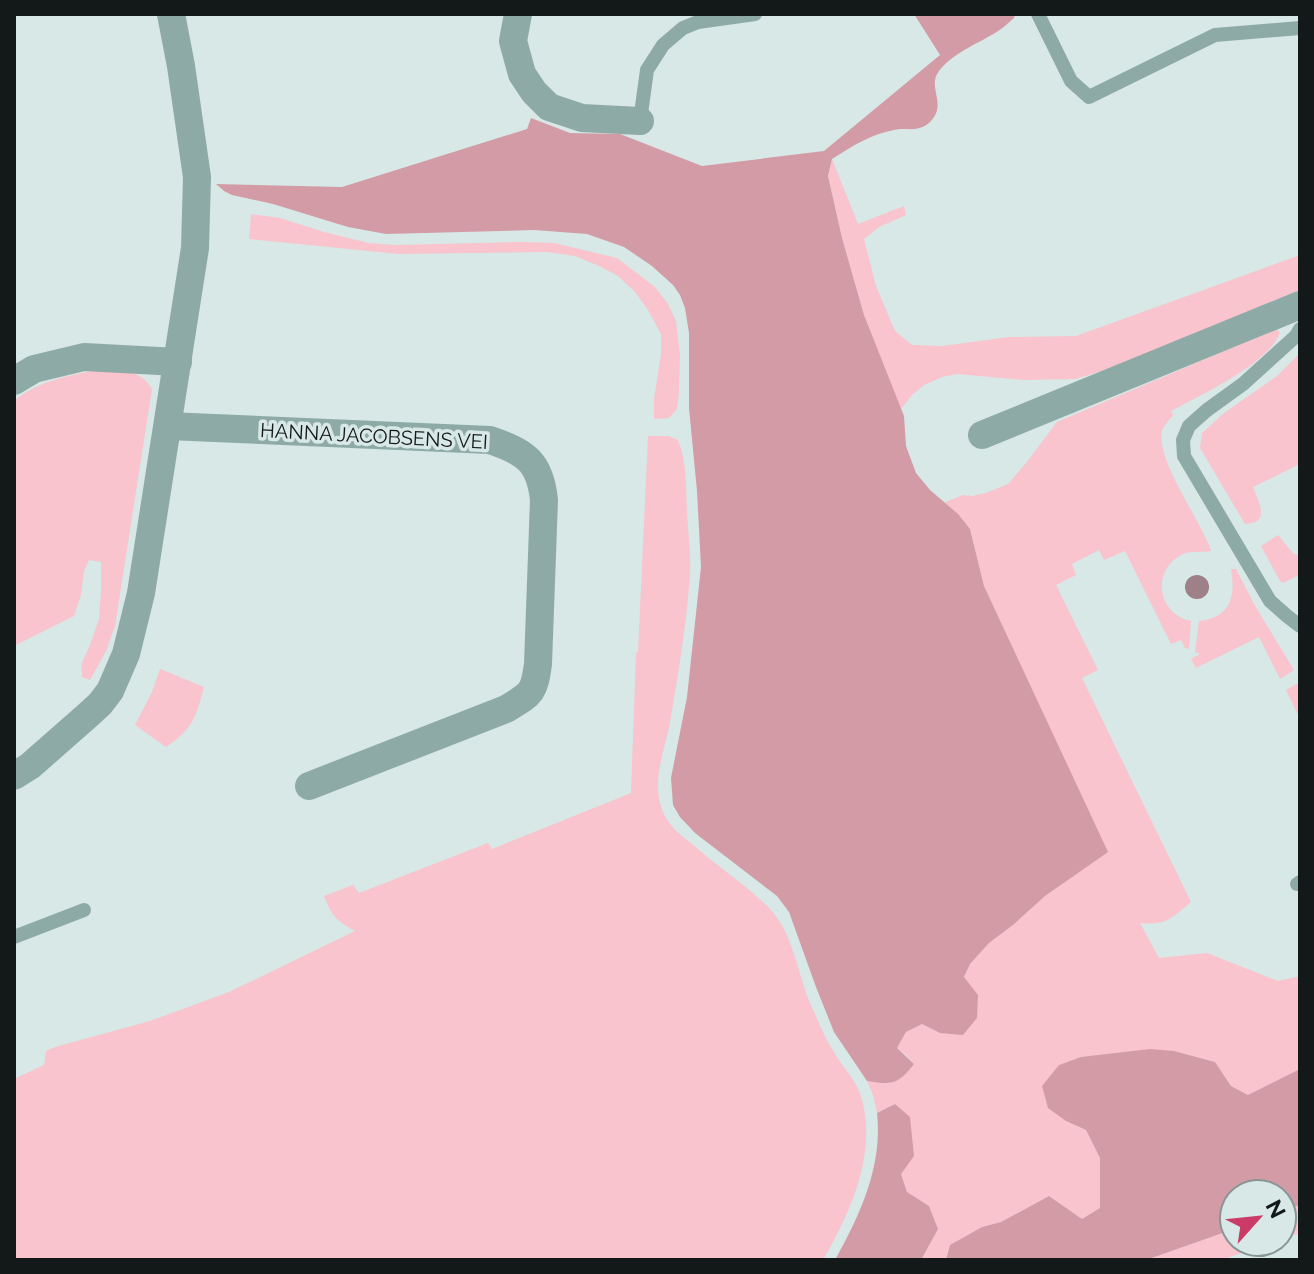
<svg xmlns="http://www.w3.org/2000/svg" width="1314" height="1274" viewBox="0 0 1314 1274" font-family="Raleway,sans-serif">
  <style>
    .green { fill: #f9c4cd }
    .forest { fill: #d39ba6 }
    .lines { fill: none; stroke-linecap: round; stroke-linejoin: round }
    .lane { stroke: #8eaaa7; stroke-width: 14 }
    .street { stroke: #8eaaa7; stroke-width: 28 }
    .tree { fill: #9e8089 }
    .labels { text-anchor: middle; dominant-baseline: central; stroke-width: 7; stroke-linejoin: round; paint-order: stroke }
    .street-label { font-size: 20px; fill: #131818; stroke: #d7e8e6 }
  </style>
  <rect width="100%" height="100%" fill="#d7e8e6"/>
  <g class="green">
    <path d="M832,159L858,224L904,206L906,215L879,227L864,239L876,286L895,331L912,345L942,346L1009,337L1076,336L1300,255V290L1111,368L1076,379L1024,380L957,374L942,377L924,385L912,395L901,409L891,388L864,315L842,238L828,176Z"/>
    <path d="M251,214L280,218L324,232L369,243L396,245L522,242L554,243L617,258L655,287L668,304L676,321L680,355L679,392L677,409L669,418L654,419V399L661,354V334L648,310L635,292L618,276L599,266L575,256L547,252L399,254L249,239Z"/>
    <path d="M1276,329L1280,333C1268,364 1200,395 1171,411L1173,415C1169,420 1164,425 1162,431C1156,461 1201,520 1211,551C1200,553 1191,550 1181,555C1150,572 1159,615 1191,621L1189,649L1185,648L1181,640L1171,644L1125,551L1104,560L1099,550L1072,564L1076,575L1056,585L1098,670L1082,678L1191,902C1172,918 1165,926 1140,923L1159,958L1207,953L1278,981L1300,976V1069L1248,1095L1231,1086L1215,1062L1174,1051L1082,1057L1059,1065L1066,1121L1086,1130L1100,1158L1101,1208L1082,1219L1049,1196L1001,1222L982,1227L950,1245L946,1260H921L938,1229L929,1206L907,1192L901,1174L895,1104L877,1113L873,1095L867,1081C891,1085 898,1085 914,1064L906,1055L897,1048L906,1032L922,1024L940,1033L970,964L989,943L1013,925L1045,896L1107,852L984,586L970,529L945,502L963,495L972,496L986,493L1008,484L1026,463L1057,422Z"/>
    <path d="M1300,353V464L1253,487C1258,502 1272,523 1245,524L1200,448L1202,433L1224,413L1277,376Z"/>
    <path d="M92,371C116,371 138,366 152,389L115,626L106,651L90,680L82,677L81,665L90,645L99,619L101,591V562L89,560L84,571L81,595L74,616L14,646V401C37,382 63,377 92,371Z"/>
    <path d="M648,436H668L678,440C687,462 686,488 687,512C688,532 691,553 690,573C687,621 679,669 671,717C666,748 650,781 663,812C669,826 679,834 691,843C716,866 746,884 770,909C794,935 797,972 810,1003C818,1020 824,1037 834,1052C842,1066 854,1078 860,1093C879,1150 851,1212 823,1260H14V1079L44,1065L46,1051L55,1047L150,1021L229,992L355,931C337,921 332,917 324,896L353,885L359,893L488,843L492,849L631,793L636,653L638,652Z"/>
    <path d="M1278,535L1293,553L1300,557V581L1297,576L1283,583L1280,581L1261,546Z"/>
    <path d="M1231,569H1236L1254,604L1294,670L1280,679L1259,637L1196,668L1191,659L1200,654L1195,652L1199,621C1230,618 1236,597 1231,569Z"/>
    <path d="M160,669L204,687C196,717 193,729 166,747L135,725L152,692Z"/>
    <path d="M1298,683L1300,686V719L1286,690Z"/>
    <path d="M1300,1205V1233L1282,1239V1211Z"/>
    <path d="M1234,1229V1242H1274L1221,1260H1146Z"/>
  </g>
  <g class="forest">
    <path d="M914,14H1015L1014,18C1008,23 1002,29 995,33C975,45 953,53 939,71C926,88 949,104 929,123C917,133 906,127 894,130C871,134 851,147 832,159L828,176L842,238L864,315L904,416L906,446L916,473L930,490L958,514L970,529L984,586L1108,852L1045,896L1013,925L989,943L970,964L964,977L978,995L977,1018L963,1035L940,1033L922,1024L906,1032L897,1048L914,1064C898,1085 891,1085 867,1081L834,1032L816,987L789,912L777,896L695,833L680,817L673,805L671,778L687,697L701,567L697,491L689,408V333L685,308L680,295L673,285L652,266L624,247L587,234L534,230L386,234L348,227L273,204L232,195L224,191L216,184L342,187L527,129L531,118L570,133L620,134L702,166L824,151L940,55Z"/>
    <path d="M1150,1049L1174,1051L1215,1062L1231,1086L1248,1095L1300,1069V1205L1282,1211V1194H1234V1229L1146,1260H946L950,1245L982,1227L1001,1222L1049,1196L1082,1219L1100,1208V1158L1086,1130L1066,1121L1048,1108L1042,1086L1059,1065L1081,1057Z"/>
    <path d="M895,1104L910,1117L914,1156L901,1174L907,1192L929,1206L938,1229L921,1260H835C860,1215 883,1166 877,1113Z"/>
  </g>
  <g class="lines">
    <g class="lane">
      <path d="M1038,14L1071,81L1089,97L1215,35L1300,28"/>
      <path d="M640,121L647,70L663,45L683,28L698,22L755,14"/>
      <path d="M1300,329L1296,336L1243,384L1207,410L1189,426L1183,440L1184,456L1270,601L1287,616L1300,626"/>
      <path d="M1297,884L1300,882"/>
      <path d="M14,937L84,910"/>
    </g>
    <g class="street">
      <path d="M518,14L513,41L522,74L534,92L549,107L582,118L640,121"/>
      <path d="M14,381L34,369L84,357L178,362"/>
      <path d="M168,426L490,440C525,452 540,461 544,500L538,664C534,694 531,694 506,709L309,786"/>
      <path d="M982,435L1300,305"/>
      <path d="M14,776L30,766L88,715L100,704L110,691L126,654L141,593L195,248L197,177L181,66L171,14"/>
    </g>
  </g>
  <circle class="tree" cx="1197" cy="587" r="12"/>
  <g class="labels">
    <g class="street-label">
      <text transform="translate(374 436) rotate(3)">HANNA JACOBSENS VEI</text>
    </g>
  </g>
  <rect width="1314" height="1274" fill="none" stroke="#131818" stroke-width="32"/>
  <g transform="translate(1258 1218) rotate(63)"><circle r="38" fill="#d7e8e6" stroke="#899594" stroke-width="2"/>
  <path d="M0-6L14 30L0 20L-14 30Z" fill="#ca3c67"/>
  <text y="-12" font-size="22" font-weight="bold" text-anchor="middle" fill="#131818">N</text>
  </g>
</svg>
